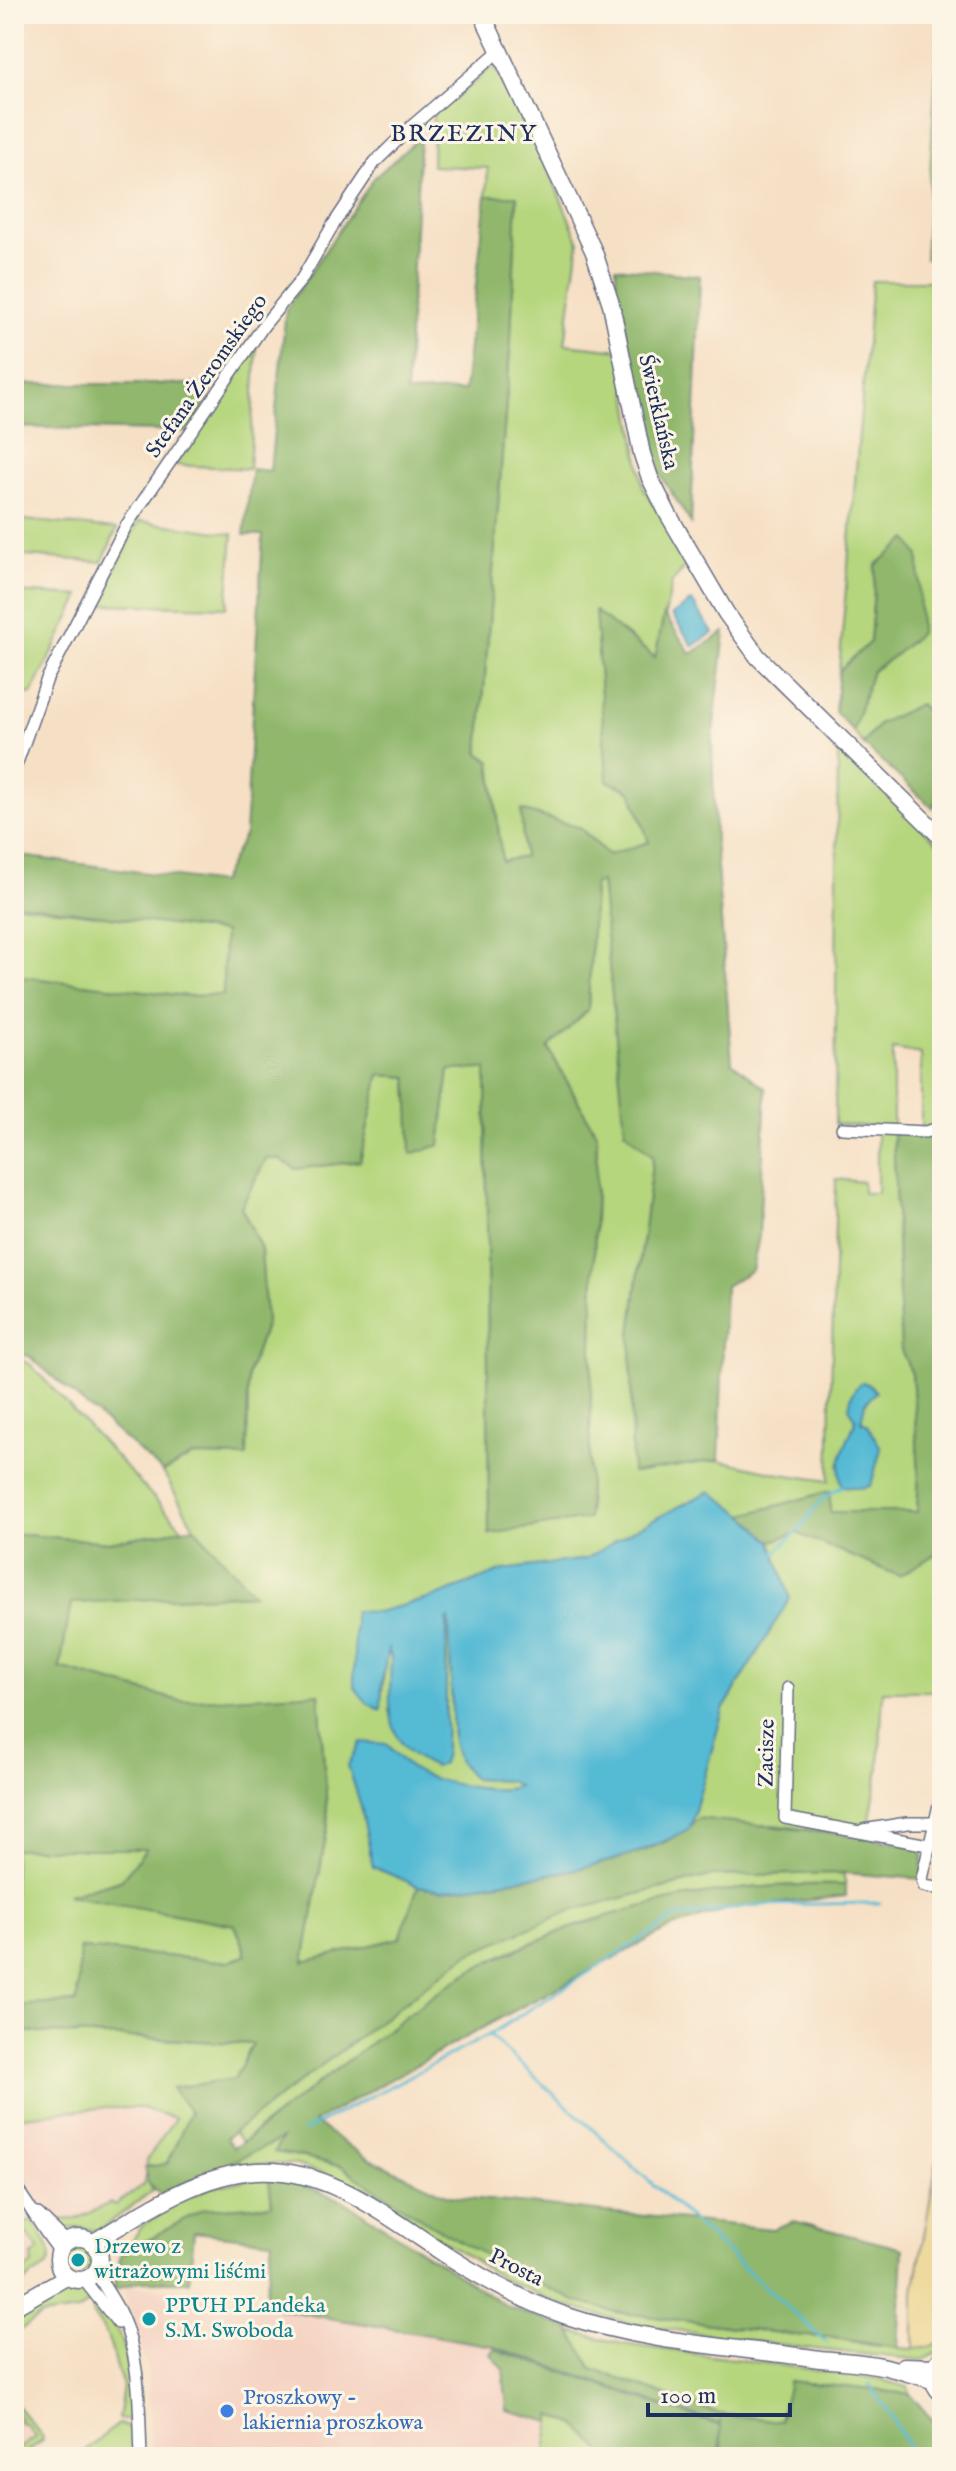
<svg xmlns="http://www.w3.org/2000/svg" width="956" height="2471" viewBox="0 0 956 2471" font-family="'IM FELL English',serif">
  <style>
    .built { fill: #f5d3c2 }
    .green { fill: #b5d67d; stroke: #68826e; stroke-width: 2; fill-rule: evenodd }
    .forest { fill: #90b76c; stroke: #567365; stroke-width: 2 }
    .sand { fill: #eeda9e; stroke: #84847e; stroke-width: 2 }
    .water { fill: #55bad4; stroke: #387499; stroke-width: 2 }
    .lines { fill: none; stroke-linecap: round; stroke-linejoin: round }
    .stream { stroke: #55bad4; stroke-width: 3 }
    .street-casing { stroke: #686d82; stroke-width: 14 }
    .secondary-casing { stroke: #686d82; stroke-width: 19 }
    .street { stroke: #fff; stroke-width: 11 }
    .secondary { stroke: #fff; stroke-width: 16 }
    .culture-dot { fill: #0f9aa8; stroke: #fcf5e5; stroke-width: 3 }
    .shop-dot { fill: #3f7fe0; stroke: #fcf5e5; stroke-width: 3 }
    .labels { text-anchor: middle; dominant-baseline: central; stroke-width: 6; stroke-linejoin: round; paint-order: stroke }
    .street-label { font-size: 22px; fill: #1b2f5e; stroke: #fcf5e5 }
    .culture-label { font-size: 22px; fill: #0d838f; stroke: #fcf5e5; text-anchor: start }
    .shop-label { font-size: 22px; fill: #366cbe; stroke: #fcf5e5; text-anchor: start }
    .neighbourhood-label { font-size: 24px; letter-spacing: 2px; fill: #1b2f5e; stroke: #fcf5e5 }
  </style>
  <rect width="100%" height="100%" fill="#fcf5e5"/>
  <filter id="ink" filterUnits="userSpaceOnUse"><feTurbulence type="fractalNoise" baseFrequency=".0125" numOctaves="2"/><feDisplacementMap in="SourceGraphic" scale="16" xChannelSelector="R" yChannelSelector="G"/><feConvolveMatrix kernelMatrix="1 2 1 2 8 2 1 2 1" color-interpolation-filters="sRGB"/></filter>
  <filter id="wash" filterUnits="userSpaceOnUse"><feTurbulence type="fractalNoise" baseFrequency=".006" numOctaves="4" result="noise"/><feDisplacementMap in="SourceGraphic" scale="32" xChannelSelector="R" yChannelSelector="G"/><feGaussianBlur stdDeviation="1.8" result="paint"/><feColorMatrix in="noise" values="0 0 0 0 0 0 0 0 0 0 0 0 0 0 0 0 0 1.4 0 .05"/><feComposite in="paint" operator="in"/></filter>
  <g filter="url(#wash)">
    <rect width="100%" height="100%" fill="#f6e0c5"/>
    <g class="built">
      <path d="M100,2108H143L175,2118L147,2160L144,2184L115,2205L110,2203L77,2219H59L54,2224L14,2178V2117Z"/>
      <path d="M14,2193L51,2252L14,2285Z"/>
      <path d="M126,2286L169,2290L493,2346L722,2425V2457H151L148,2370L124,2290Z"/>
      <path d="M14,2402L42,2436V2441L19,2457H14Z"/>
    </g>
    <g class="green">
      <path d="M939,19L942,21V260L925,259Z"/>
      <path d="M494,65L546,164L579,242L565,344L621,350L643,487L690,562L672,582L656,658L596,612L631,791L649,842L608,855L580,828L521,810L525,858L502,862L491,761L479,754L511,338L517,197L486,196L488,168L432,166L433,113L460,95Z"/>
      <path d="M872,281H942V730L941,727L880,723L863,744L853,731L872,671L894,656L876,565L870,642L839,671Z"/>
      <path d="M257,346L249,469L175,465Z"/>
      <path d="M14,519L117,529L102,562L14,555Z"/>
      <path d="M139,521L233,534L227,607L97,604Z"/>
      <path d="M14,592L80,596L32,694L14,693Z"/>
      <path d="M838,749L942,847V1130L921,1128V1054L893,1049V1128L901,1350L912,1374L919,1472L917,1512H829V1491L744,1515L710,1491L633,1530L586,1559L504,1570L432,1598L377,1612H355L380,1709L387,1647L391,1657L390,1711L445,1752L447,1620L449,1619L453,1743L474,1779L510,1781L519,1786C496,1795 435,1783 414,1770C404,1765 395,1752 387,1744L348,1765L361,1806L373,1867L418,1886L400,1938L304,1962L328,1824L319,1694L180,1701L60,1668L70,1603L253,1594L194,1527L163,1472L193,1456L247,1457L248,1374L266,1323L261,1249L241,1207L266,1159H279L296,1169L360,1161L379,1075L408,1077L412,1153L440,1145L449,1070L486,1068L489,1533L588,1518L597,1135L548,1047L588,1010L594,884L601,881L653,1156L631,1335L632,1473L719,1460L781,1474L829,1481L836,1179L863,1182V1193H877V1127L835,1124ZM871,1386L875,1392C851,1416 863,1425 881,1448L871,1485L839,1465L856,1419L854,1414Z"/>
      <path d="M14,904L224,932L223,995L187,996L14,976Z"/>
      <path d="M14,1357L30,1364L183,1529L109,1542L14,1534Z"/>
      <path d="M797,1533L899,1576L942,1550V1691H883L879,1768L868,1830L861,1832L824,1818L829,1832L775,1825L690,1828L723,1710L790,1598L771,1541Z"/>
      <path d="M14,1849H147L121,1880L69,1895L235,1925L247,1954L229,1962L81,1948L77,2002L14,2006Z"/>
      <path d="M843,1873L846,1885C745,1882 649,1898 554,1934C528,1944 501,1954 476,1968C439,1989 406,2016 372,2042C329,2075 285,2108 242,2142L233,2132L468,1954L570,1911L710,1876Z"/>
      <path d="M14,2031L253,2044L234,2079L173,2088L190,2112L167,2164L148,2182L153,2190L99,2231L76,2227L64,2230L56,2224L57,2220L77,2219L110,2203L115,2205L144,2184L147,2160L175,2118L142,2108H100L14,2117Z"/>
      <path d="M283,2138L275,2152L305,2157L342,2167L433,2226L521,2275L616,2312L803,2336L829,2337L869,2345L911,2349L931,2347L942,2342V2350L923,2360L813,2349L633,2324L563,2305L505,2280L367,2192L336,2177L293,2164H222Z"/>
      <path d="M269,2179L272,2205L203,2209L121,2255L144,2224L183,2200L210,2188L246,2180Z"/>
      <path d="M32,2220C75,2281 34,2257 14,2297V2279L33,2264L32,2256L39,2250L26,2233L20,2237V2227Z"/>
      <circle cx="78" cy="2259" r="15"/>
      <path d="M71,2288L87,2293L94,2300L78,2311L41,2316L14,2334V2319L62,2289Z"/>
      <path d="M92,2309H105C128,2343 131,2378 133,2418L130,2421L118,2419L123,2387L107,2335L92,2313Z"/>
      <path d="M571,2331L623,2344L873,2378L908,2387L910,2394L790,2381L780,2421L719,2414L591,2369Z"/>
      <path d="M14,2402L42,2436V2441L19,2457H14V2452L35,2437L26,2425L18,2422L20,2419L14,2411Z"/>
      <path d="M552,2414L577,2425L607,2457H545Z"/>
      <path d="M119,2424L134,2430L135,2457H75Z"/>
    </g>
    <g class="forest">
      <path d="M420,137L406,393L464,391L486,196H517L511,338L479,754L490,760L502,861L524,857L521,810L580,828L608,855L649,842L631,791L607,781L595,611L655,658L664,614L691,654L725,632L712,741L715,841L732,1062L766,1089L759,1236L752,1270L725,1286L719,1460L632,1473L631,1335L653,1156L625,1131L601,882L594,884L588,1010L548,1048L597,1135L588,1519L489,1534L486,1069L449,1070L440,1145L411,1154L408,1077L380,1075L360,1161L296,1169L279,1159H266L241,1207L261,1249L266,1323L248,1374L247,1457L193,1456L163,1472L29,1356L14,1353V976L187,996L223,995L224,932L14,904V855L220,883L245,834L263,535H244L252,469L270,471L286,309L374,178Z"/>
      <path d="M616,267L700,276L691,523L654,465L616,284Z"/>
      <path d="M14,384H215L191,432L14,427Z"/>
      <path d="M908,539L919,556L920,633L894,656L872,671L853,731L835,712L839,671L870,642L876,565Z"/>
      <path d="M920,704L942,730V786L933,808L863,744L880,723Z"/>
      <path d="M893,1128L942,1130V1550L899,1576L797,1533L771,1541L744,1515L830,1491V1512H917L919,1472L912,1374L901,1350Z"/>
      <path d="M194,1527L254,1594L71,1603L60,1668L180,1701L319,1693L328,1824L304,1962L400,1938L418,1886L443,1890C503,1881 661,1866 698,1818L867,1837L923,1849L922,1879L843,1873L710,1876L570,1911L468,1954L226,2138L233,2148C253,2137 272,2118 291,2104C338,2069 384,2032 431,1997C469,1969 511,1951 555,1934C649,1898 745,1882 846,1885V1896L732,1908L670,1928L493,2022L314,2122L365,2157L449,2196L772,2229L794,2221L903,2249L898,2348L829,2337L803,2336L616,2312L575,2301L521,2275L433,2226L342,2167L305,2157L274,2152L282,2139L160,2194L148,2182L144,2167L167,2164L190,2112L172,2088L234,2079L253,2044L14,2031V2006L77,2002L80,1948L229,1962L247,1954L235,1925L67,1895L121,1880L146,1849H14V1534L109,1542Z"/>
      <path d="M269,2179L296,2183L342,2200L510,2308L569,2328L592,2369L720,2414L780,2421L789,2381L910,2394L940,2429L942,2457H722L720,2420V2425L493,2346L277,2309L266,2292L272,2241L194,2232L189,2281H140L113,2290L121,2255L203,2209L272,2205Z"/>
      <path d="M495,2349L721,2426L720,2457H607L577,2425L552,2415L551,2422L507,2410L503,2369L491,2354Z"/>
    </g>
    <path class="sand" d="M942,2133V2342L931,2347L914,2349V2292Z"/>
    <g class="water">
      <path d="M692,601L713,633L693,646L672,615Z"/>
      <path d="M863,1382L871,1386L876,1392L865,1403L861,1422L867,1424L881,1448L871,1485L864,1488L843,1486C832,1464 849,1441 856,1419L849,1408C851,1396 852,1389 863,1382Z"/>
      <path d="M710,1491L744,1515L771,1541L790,1598L723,1710L690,1828C616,1871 525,1877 443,1890L418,1886L373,1867L361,1806L348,1765L361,1742L387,1744C395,1752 404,1765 414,1770C434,1782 498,1796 518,1786L509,1781L474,1779L459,1762L453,1743L449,1619L447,1620L445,1752L442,1764L435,1767C381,1747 390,1704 391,1657L388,1649L382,1681L381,1710L368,1704L354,1687V1611L377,1612L432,1598L504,1570L586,1559L633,1530Z"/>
    </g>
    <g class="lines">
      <g class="stream">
        <path d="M775,1553L799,1530L822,1499L843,1486"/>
        <path d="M489,2035L827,2343"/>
        <path d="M304,2131L489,2035L676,1917L755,1905L880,1903"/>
        <path d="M869,2384L890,2414L914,2457"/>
      </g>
    </g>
  </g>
  <g filter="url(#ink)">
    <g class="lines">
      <defs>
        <g id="street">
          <path d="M14,771L47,679L126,526L264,325L301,280L333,225L375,162L412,126L499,51"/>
          <path d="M842,1128L925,1132L942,1127"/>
          <path d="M788,1688L785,1818L928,1845"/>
          <path d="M942,1792L922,1879L924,1886L942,1889"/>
          <path d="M863,1830L907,1823H942"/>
          <path d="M14,2185C30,2206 42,2230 59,2250"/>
          <path d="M38,2214L67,2242"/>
          <path d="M96,2271C103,2286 114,2300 121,2315C141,2358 139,2410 141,2457"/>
          <path d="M84,2280L118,2323"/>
        </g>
        <g id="secondary">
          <path d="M482,14L594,252L611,304L642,454L650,478L668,514L726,613L758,657L942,838"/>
          <circle cx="79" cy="2259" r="21"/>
          <path d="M92,2243C148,2210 206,2167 274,2171C342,2176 396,2223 451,2258C487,2281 524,2301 564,2315C646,2343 736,2347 820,2359C842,2361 865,2362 886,2367C902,2371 917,2376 933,2380"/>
          <path d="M14,2307L66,2277"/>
          <path d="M942,2358C930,2369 930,2383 942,2394"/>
          <path d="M904,2366L935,2367"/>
        </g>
      </defs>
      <use href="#street" class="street-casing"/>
      <use href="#secondary" class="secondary-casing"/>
      <use href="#street" class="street"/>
      <use href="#secondary" class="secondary"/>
    </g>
  </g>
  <g class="culture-dot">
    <circle cx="78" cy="2260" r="8"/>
    <circle cx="149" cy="2319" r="8"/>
  </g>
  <circle class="shop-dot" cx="227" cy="2411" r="8"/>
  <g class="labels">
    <g class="street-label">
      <text transform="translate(207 376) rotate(-55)">Stefana Żeromskiego</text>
      <text transform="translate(658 412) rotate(77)">Świerklańska</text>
      <text transform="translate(767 1753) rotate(-89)">Zacisze</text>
      <text transform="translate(516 2268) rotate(27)">Prosta</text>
    </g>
    <g class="culture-label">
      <text x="94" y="2247">Drzewo z<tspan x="94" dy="25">witrażowymi liśćmi</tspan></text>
      <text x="165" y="2306">PPUH PLandeka<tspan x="165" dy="25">S.M. Swoboda</tspan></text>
    </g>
    <g class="shop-label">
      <text x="243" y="2398">Proszkowy -<tspan x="243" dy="25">lakiernia proszkowa</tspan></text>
    </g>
    <g class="neighbourhood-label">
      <text x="464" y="134">BRZEZINY</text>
    </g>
  </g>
  <rect width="956" height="2471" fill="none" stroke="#fcf5e5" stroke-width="48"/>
  <path d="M648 2403v12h142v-12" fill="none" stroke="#1b2f5e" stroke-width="4"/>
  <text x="660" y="2403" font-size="24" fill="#1b2f5e" stroke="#fcf5e5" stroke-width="6" paint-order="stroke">100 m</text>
</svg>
